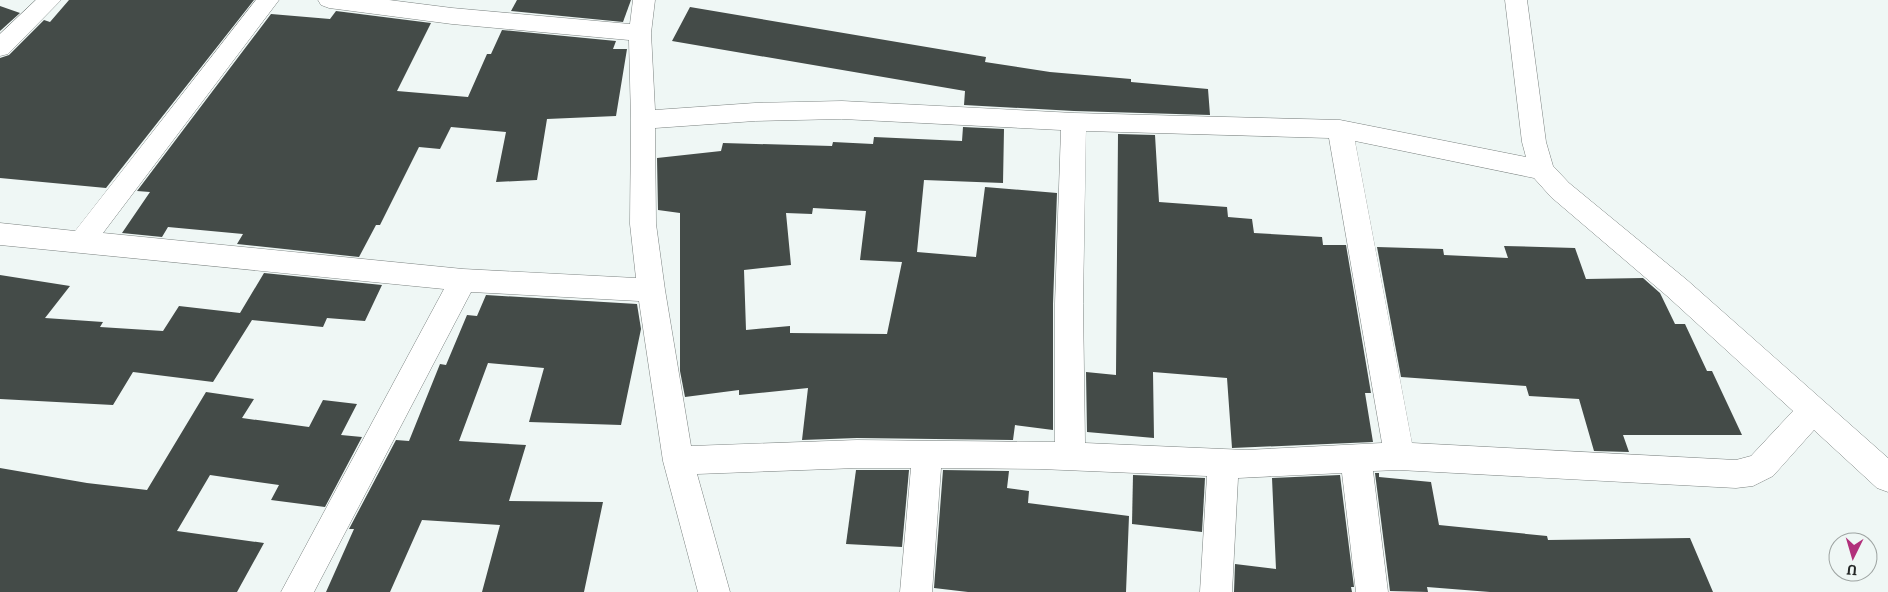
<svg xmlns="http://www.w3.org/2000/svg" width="1888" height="592" viewBox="0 0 1888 592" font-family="Bitter,serif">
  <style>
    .building { fill: #444b48; fill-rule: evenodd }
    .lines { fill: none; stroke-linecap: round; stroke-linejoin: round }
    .minor-casing { stroke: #7b8280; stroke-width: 1 }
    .minor { fill: #fff; fill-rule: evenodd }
  </style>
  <rect width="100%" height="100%" fill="#eff7f5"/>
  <g class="building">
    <path d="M69,0H254L106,188L0,178V58L9,55L44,20L50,22Z"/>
    <path d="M517,0H631L623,22L511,11Z"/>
    <path d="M0,6L20,13L0,31Z"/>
    <path d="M690,7L986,57L985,62L1050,72L1131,79V82L1208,89L1210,115L1074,111L964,105L965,91L672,41Z"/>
    <path d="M336,11L431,23L397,91L468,97L487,54H491L502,30L616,41L613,49H627L616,116L547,119L537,180L496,182L506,132L451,127L440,149L419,147L380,225H376L359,257L237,244L243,234L168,227L162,237L122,233L150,192L137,191L271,14L330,19Z"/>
    <path d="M963,127L1004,129L1003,183L924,180L917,252L976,257L985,187L1057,193L1053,304V430L1015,425L1013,440L857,438L802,440L808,388L739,395V390L685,397L680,371V213L658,210L657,158L721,151L723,143L832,146L833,142L873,144L874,137L962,141ZM813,208L866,211L860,260L902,262L887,334L790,333V326L746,330L744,270L791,265L786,213L812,214Z"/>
    <path d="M1118,134L1155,135L1159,202L1227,207L1228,217L1252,219L1254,233L1322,237L1323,245H1346L1371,393H1365L1373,442L1232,448L1227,378L1153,372L1154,438L1087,432L1086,372L1116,375Z"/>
    <path d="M1504,246L1575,248L1586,279L1643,278L1660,293L1675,324H1685L1707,371H1712L1742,435H1623L1629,452L1594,451L1579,399L1529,396L1526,386L1401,377L1377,247L1443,249L1444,255L1508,258Z"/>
    <path d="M264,273L382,285L365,321L327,318L323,327L252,320L213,382L133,372L113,405L0,399V275L70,286L45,318L103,322L100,327L163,331L179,306L240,313Z"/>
    <path d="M486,295L637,304L641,329L621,425L529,422L544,368L488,363L459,441L526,445L509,501L603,502L584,592H482L500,525L422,520L390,592H326L354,529H349L396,440L409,441L440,364L446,365L467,315L477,316Z"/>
    <path d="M206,392L254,399L242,418L309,427L323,400L357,404L341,435L362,437L325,507L271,500L279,485L210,475L177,531L264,543L237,592H0V468L87,483L147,490Z"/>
    <path d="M856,470H909L902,547L846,544Z"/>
    <path d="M943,470L1009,471L1007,488L1029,491L1028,503L1129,516L1126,592H968L934,588Z"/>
    <path d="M1375,473H1379V477L1431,482L1439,525L1547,536L1548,540L1690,538L1713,592H1490L1427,587L1428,592L1390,591Z"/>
    <path d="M1133,475L1205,478L1202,532L1132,524Z"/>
    <path d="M1340,475L1354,587H1351L1352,592H1234L1235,564L1276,569L1272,478Z"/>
  </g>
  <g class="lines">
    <defs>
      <g id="minor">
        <path d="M36,0H61L8,54L0,56V34Z"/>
        <path d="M256,0H279L103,233L463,269L636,278L630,224L631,120L629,40L452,24L329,8L321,5L318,0H389L452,8L630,24L633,0H655L651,33L655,110L755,103L842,101L1074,113L1340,120L1526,157L1522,142L1505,0H1527L1546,142L1553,166L1569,183L1687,280L1888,458V492L1877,488L1814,430L1773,476L1753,486L1736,488L1399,470L1373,471L1388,592H1356L1342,473L1238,478L1232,592H1200L1207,476L1040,469L941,468L932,592H900L911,468H857L697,474L730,592H698L663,461L639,301L471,292L314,592H281L444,289L0,245V223L75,231ZM842,119L1061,130L1055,304V442L857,440L691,446L665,290L656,224L655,128L755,121ZM1086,131L1329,138L1382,443L1246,450L1085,443L1083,304ZM1355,141L1534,178L1551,197L1667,296L1793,411L1751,456L1736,460L1412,443Z"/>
      </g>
    </defs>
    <use href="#minor" class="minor-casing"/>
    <use href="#minor" class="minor"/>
  </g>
  <g transform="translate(1853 557) rotate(185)"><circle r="24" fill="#eff7f5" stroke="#9ea4a2"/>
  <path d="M0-4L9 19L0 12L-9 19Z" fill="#b1307b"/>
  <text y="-8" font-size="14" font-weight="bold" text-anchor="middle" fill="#242726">U</text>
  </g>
</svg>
